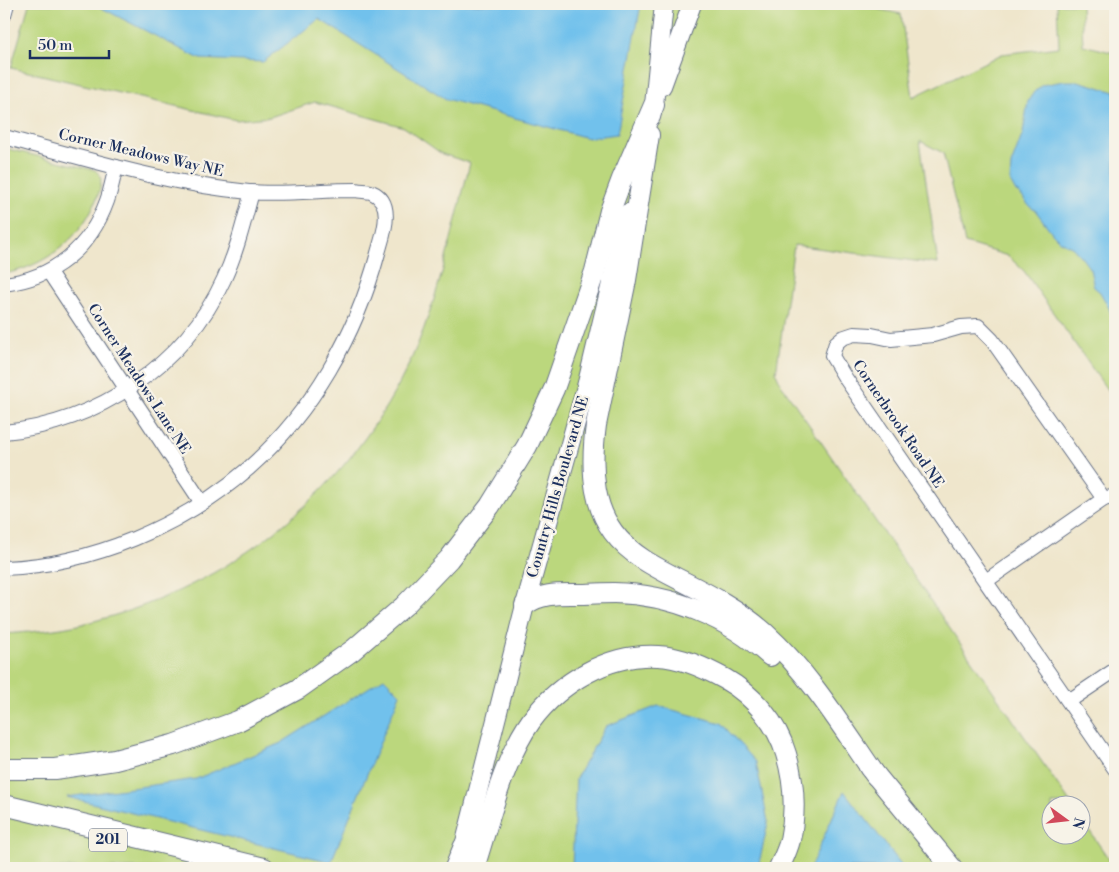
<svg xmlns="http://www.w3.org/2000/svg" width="1119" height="872" viewBox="0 0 1119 872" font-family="'Libre Bodoni',serif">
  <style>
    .green { fill: #bbd77d; stroke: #6b836e }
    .water { fill: #71c1ec; stroke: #4678a5 }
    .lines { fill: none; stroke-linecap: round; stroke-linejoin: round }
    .minor-casing { stroke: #656f84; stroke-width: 16 }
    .major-casing { stroke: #656f84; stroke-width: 20 }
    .highway-casing { stroke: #656f84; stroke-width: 22 }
    .minor { stroke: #fff; stroke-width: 14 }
    .major { stroke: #fff; stroke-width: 18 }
    .highway { stroke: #fff; stroke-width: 20 }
    .labels { text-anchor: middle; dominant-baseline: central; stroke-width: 4.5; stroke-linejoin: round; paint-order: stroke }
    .shield { fill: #f7f3e8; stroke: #5d6a87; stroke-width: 1 }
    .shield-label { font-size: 14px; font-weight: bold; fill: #1b2f5e }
    .street-label { font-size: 15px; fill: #1b2f5e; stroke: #f7f3e8 }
  </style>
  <rect width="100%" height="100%" fill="#f7f3e8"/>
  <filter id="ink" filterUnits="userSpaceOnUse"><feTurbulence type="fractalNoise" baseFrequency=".02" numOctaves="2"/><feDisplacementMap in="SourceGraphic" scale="10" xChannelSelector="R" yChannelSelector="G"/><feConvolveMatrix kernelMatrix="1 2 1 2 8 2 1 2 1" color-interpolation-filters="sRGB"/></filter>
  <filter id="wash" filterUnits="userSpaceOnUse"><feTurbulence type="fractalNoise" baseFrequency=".0096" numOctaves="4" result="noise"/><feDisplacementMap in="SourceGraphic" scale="20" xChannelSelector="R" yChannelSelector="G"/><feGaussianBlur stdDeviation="1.12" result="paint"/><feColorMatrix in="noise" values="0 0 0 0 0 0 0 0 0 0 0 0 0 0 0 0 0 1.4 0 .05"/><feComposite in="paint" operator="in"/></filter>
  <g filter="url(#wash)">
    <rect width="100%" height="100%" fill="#efe6cc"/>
    <g class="green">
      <path d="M29,4H852L901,14L913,97L1002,54L1059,47L1057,4H1081L1083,45L1115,53V401L1024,271L1008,256L965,243L943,153L920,141L938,264L794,245L776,373L781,384L1071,804H1052V834H1082V820L1115,868H4V634C30,632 57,630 82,624C217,593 335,505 400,382C436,314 451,237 470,163L442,154L404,127L315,102L270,117L236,120L11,68Z"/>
      <path d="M4,148L95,170C104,177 101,186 98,195C83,237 47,266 4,274Z"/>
    </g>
    <g class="water">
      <path d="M94,4H641L617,134L588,138L446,99L319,19L263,62L200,59Z"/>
      <path d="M1064,81H1078L1115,92V326L1109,308L1100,292L1094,287L1090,269L1082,258L1073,248L1059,240L1053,234L1035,210L1030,207L1020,194L1016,192L1010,181L1011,165L1023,133L1028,101L1034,92L1042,85Z"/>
      <path d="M384,678L400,694L331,862L67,797L196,779L281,743Z"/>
      <path d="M658,706L721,723L756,762L768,822L759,864L756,868H572L576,778L606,726Z"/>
      <path d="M844,791L904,868H810Z"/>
    </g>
  </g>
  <g filter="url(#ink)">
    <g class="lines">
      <defs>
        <g id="minor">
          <path d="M4,15L7,4"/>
          <path d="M4,137C84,158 166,184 249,192C284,195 320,190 356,190C360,191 366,191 371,192C396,202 383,235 378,253C356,335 313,411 249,468C182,526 92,565 4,568"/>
          <path d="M49,272L202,503"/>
          <path d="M4,284C54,278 90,248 107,201C111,190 113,178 116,167"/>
          <path d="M4,432C97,423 185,365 224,279C237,251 244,221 252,192"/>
          <path d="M1104,499L992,340L978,326L961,327L933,335L891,339L872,335L854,334L842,338L836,343L832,356L844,376L1115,769"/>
          <path d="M986,581L1104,499L1115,496"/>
          <path d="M1069,701L1115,670"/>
        </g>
        <g id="major">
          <path d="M662,86L692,4"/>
          <path d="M651,117L654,105L664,4"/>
          <path d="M461,858L525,605L587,383L628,213"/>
        </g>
        <g id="highway">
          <path d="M649,135L626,280L596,425C576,578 678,556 765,633C810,674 842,727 876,776"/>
          <path d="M525,605C540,593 559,594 576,594C589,594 602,593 614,593C671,594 729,618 770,656"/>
          <path d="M869,767L952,868"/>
          <path d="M4,769H55L115,760L173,745L238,721L298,689L353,650L404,606L449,559L490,506L527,446L554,389L595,271L610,211L622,179L654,105"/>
          <path d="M4,805L264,868"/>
          <path d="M455,868L464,846"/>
          <path d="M474,868C489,822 503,760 531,721C560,682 609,653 658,656C682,657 705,668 725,679C753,695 777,723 786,754C794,781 796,812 790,840C788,849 783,859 779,868"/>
        </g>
      </defs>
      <use href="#minor" class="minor-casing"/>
      <use href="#major" class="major-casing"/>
      <use href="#highway" class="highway-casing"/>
      <use href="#minor" class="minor"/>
      <use href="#major" class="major"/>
      <use href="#highway" class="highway"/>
    </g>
  </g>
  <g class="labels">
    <rect class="shield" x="89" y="828.5" width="38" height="23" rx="4"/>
    <g class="shield-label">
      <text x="108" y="840">201</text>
    </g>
    <g class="street-label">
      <text transform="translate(141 153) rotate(13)">Corner Meadows Way NE</text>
      <text transform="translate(139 379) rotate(57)">Corner Meadows Lane NE</text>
      <text transform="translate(898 424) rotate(56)">Cornerbrook Road NE</text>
      <text transform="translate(558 487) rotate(-74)">Country Hills Boulevard NE</text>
    </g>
  </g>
  <rect width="1119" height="872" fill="none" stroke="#f7f3e8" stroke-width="20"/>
  <g transform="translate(1066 820) rotate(105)"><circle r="24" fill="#f7f3e8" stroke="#9fa5b1"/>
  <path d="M0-4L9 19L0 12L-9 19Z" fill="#d1495b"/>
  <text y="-8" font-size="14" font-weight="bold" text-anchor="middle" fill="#1b2f5e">N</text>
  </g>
  <path d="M30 50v8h79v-8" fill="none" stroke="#1b2f5e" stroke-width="2.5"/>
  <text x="38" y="50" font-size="15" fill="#1b2f5e" stroke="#f7f3e8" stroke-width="4" paint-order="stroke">50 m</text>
</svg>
